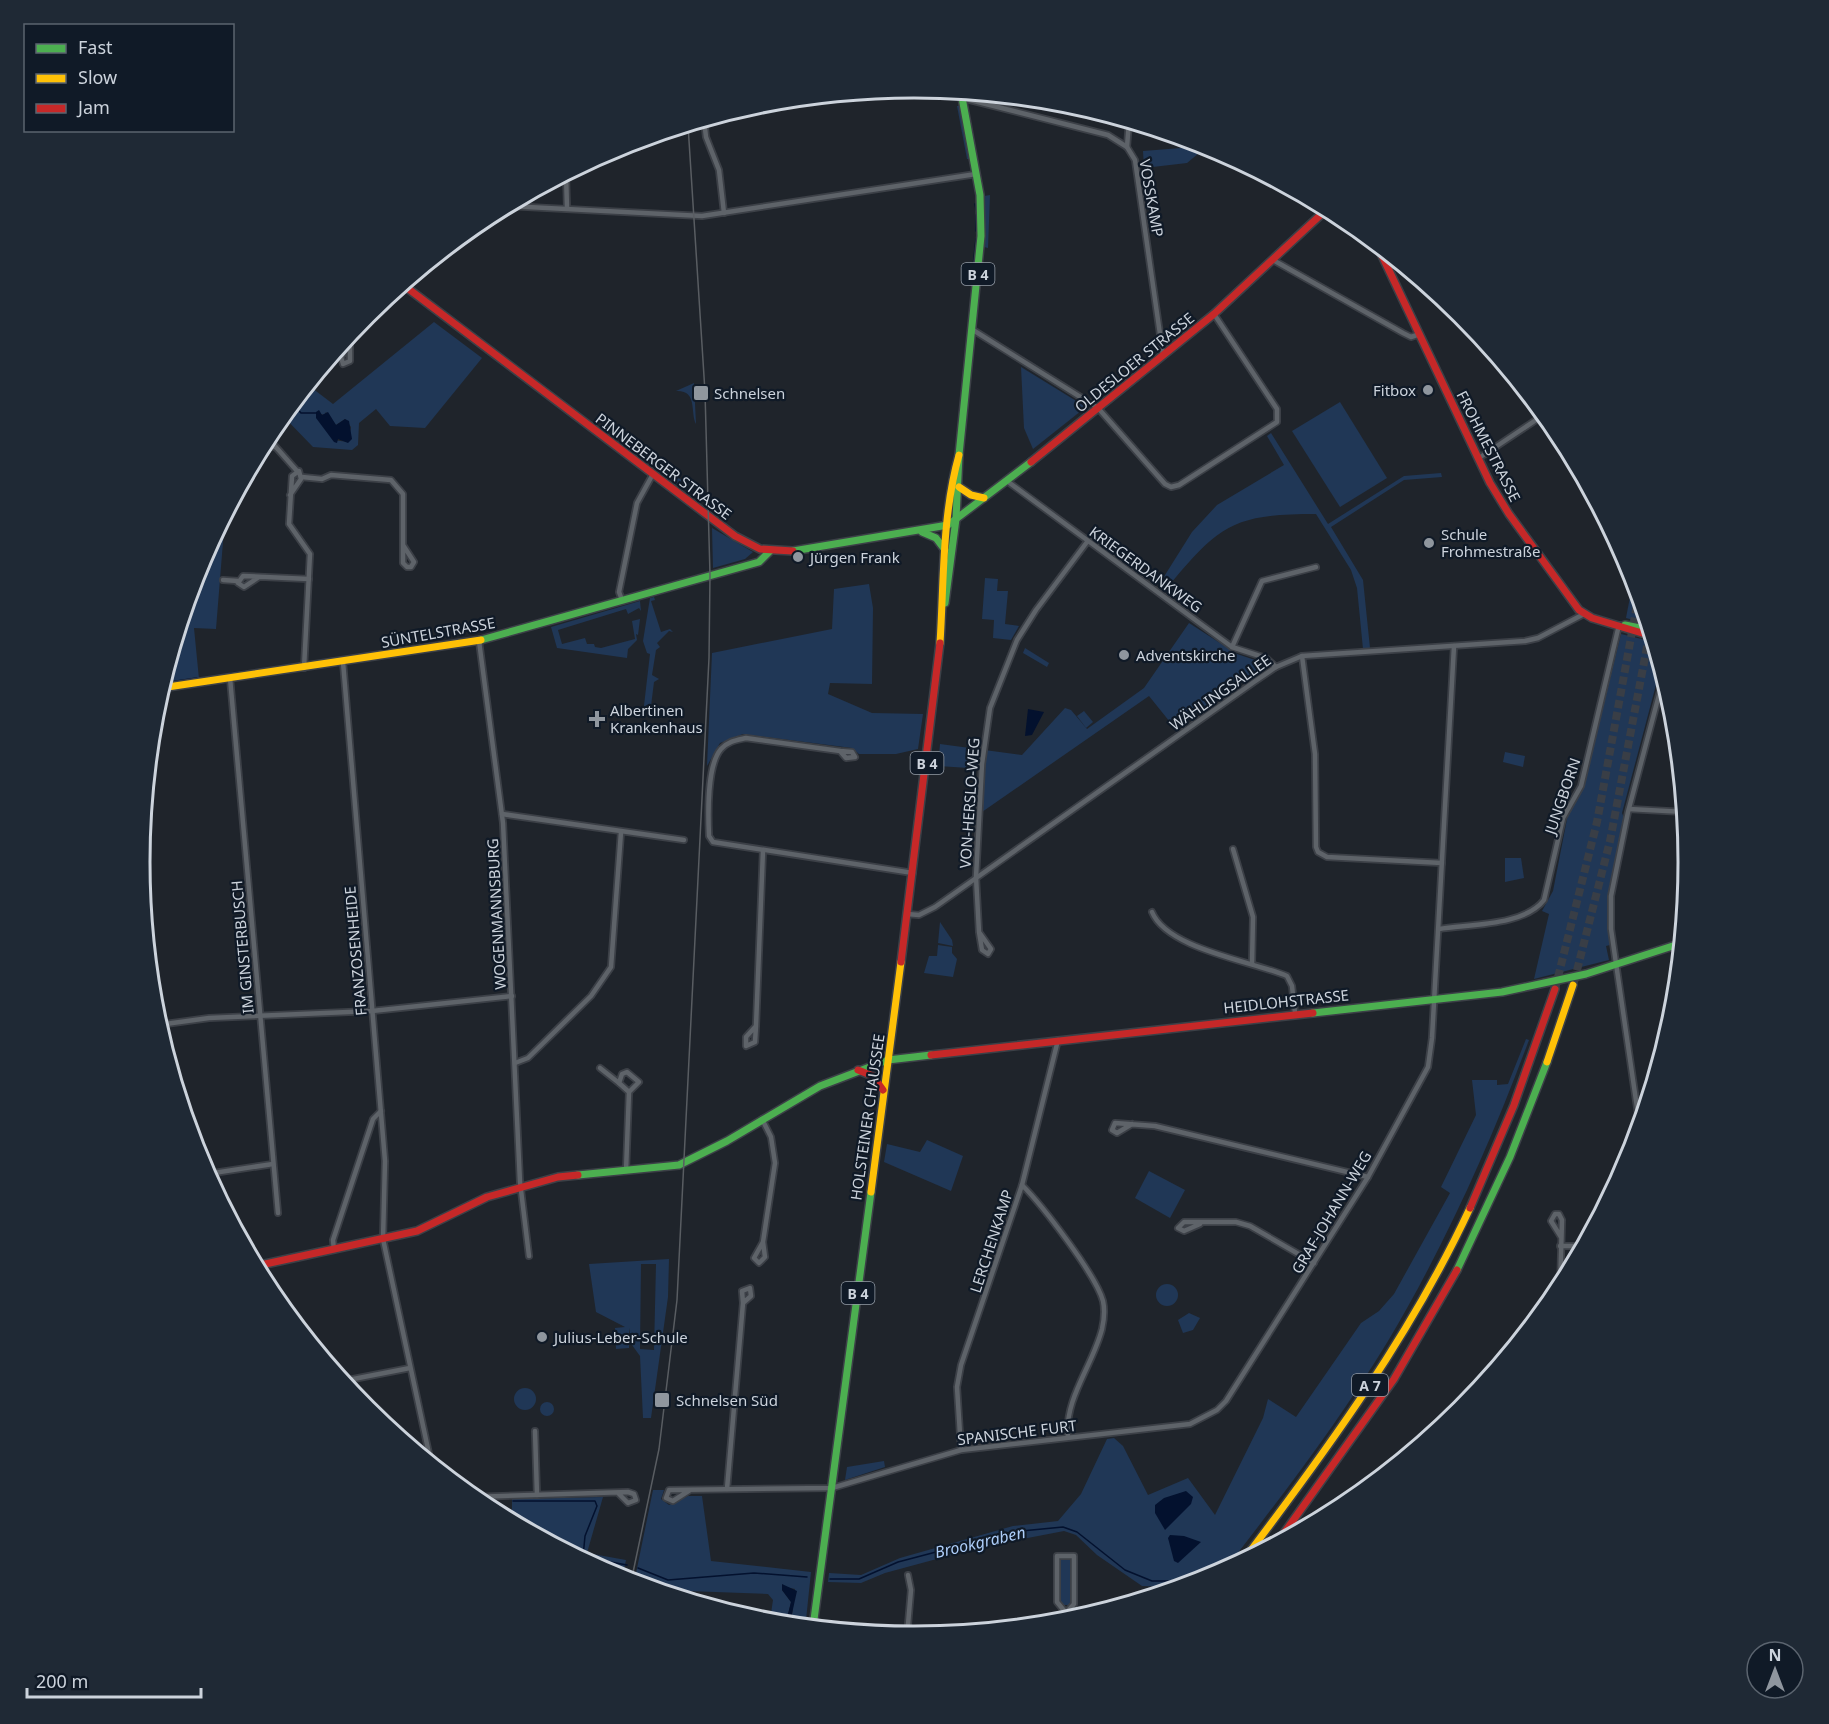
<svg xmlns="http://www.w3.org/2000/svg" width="1829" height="1724" viewBox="0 0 1829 1724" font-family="'Noto Sans',sans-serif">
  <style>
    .green { fill: #203756; fill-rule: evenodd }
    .water { fill: #03112e }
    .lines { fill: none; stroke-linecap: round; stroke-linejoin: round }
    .stream { stroke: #03112e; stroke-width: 1.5 }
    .highway-tunnel { stroke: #393e46; stroke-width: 8; stroke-dasharray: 8 4; stroke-linecap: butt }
    .street-casing { stroke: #3c4047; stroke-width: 8 }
    .fast-casing { stroke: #3c4047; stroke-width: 10 }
    .slow-casing { stroke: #3c4047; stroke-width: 10 }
    .jam-casing { stroke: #3c4047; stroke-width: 10 }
    .street { stroke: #5e6369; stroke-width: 4.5 }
    .fast { stroke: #4caf50; stroke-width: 7 }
    .slow { stroke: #ffc107; stroke-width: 7 }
    .jam { stroke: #c62828; stroke-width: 7 }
    .rail { stroke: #595d62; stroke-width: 1.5 }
    .poi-dot { fill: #8f969e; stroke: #101a27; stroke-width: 2 }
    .labels { text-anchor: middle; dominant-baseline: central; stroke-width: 4.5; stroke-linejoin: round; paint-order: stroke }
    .shield { fill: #101a27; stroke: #949ca6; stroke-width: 1.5 }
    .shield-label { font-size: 14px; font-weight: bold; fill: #ccd3dc }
    .street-label { font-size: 15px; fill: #ccd3dc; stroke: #101a27 }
    .poi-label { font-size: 15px; fill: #ccd3dc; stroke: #101a27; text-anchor: start }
    .water-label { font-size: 16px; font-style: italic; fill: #adcdf8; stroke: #101a27 }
    .rim { fill: none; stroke: #ccd3dc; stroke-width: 3 }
  </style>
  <rect width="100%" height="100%" fill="#1f242b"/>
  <g class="green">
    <path d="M957,106H961L970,159H967Z"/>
    <path d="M1181,137L1215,148H1205L1187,163L1144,168L1143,151L1181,148Z"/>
    <path d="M990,195L988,248L984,247V196Z"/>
    <path d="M434,322L482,358L425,428L390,426L376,409L359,423L358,445L352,450L313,447L283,416L308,385L333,404ZM326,412L336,425L345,419L351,427L348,442L333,440L319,420L321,414L324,415Z"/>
    <path d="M1021,367L1086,407L1033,449L1024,428Z"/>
    <path d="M694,383L696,424C690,412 698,390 676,391Z"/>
    <path d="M1340,402L1387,478L1340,507L1292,431Z"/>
    <path d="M1271,433L1328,524L1404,476L1441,473L1442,477L1404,480L1331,527L1363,580L1370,648L1363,649L1357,588L1351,570L1316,514C1231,514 1219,526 1166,589L1160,583L1192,532L1217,505L1284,465L1267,436Z"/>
    <path d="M666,469L687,484L690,483L685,490L663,474Z"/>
    <path d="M714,505H719V509H724V505H728V519H724L714,511Z"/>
    <path d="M225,517L216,629L194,628L199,679L163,682L199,565Z"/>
    <path d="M712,528L753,552L745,559L713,568Z"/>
    <path d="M1634,576L1648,624L1626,618Z"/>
    <path d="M985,578L998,579L997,591H1008L1005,624L1019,626L1011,640L993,638L994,620L982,619Z"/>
    <path d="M869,584L873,608L872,684L830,683L828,694L872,713L923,714L918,749L896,754H859L852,748L743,734L720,743L707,766L712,653L832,629L834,589Z"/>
    <path d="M654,597L655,600L651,601L661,632L670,629L673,632L669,631L657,643L660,647L656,650L652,675L659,679L654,682L651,706L646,705L643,714L650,654L647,653L643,641L650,598Z"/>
    <path d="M640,601L641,611L639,608L628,614L626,609L558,630L562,644L585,638L587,644H594L595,647L601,648L635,639L632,621L640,619L638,635L636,634L637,640L628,649L627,658L557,648L551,627Z"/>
    <path d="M1189,623L1237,654L1258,661L1263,668L1174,727L1149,696L982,812L984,769L938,766L940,744L1022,755L1065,708L1071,710L1087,729L1144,688Z"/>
    <path d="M1621,634L1654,642L1661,666L1622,813L1624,818L1608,894L1610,945L1606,946L1609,960L1534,979L1549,914L1542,911L1553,891L1568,814L1583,789Z"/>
    <path d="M1025,648L1049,663L1047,667L1023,653Z"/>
    <path d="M1084,711L1093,722L1086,728L1077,716Z"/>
    <path d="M1505,752L1525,756L1523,767L1503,762Z"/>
    <path d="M1505,858H1521L1524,878L1505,882Z"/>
    <path d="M940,922L952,940L953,946L938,943Z"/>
    <path d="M938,945L952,947V953L957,959L953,977L924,973L929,956H937Z"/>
    <path d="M1526,1039L1529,1040C1490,1145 1445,1245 1388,1341C1339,1422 1281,1497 1224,1571L1211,1578L1168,1591L1172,1587L1142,1586L1097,1555L1076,1535L1064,1531L981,1547L885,1573L861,1583L828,1582L829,1573L861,1575L900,1558L1013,1526L1058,1521L1081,1494L1107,1439L1114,1438L1123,1446L1148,1495L1188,1478L1215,1515L1263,1418L1268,1399L1296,1417L1361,1323L1379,1311L1394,1294L1450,1193L1441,1187L1476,1115L1472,1080H1497V1085L1508,1084Z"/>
    <path d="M927,1140L963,1156L951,1191L884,1162L887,1144L920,1152Z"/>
    <path d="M1149,1171L1185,1190L1170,1218L1135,1198Z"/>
    <path d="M669,1259L668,1297L651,1418H643L640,1356L632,1345L629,1328V1348L616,1349L615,1328L625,1327L596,1312L589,1264ZM641,1264H656L654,1350L640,1349Z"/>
    <circle cx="1167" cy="1295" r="11"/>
    <path d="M1189,1313L1200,1318L1193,1330L1183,1333L1178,1320Z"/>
    <circle cx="525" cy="1399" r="11"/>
    <circle cx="547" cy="1409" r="7"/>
    <path d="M884,1461L885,1467L845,1480L847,1467Z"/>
    <path d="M653,1490H664L661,1499L669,1505L688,1496H702L711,1561L811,1572L806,1620H770L773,1600L768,1594L659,1590L634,1583ZM786,1587L795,1589L792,1616L788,1614L791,1602L782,1590Z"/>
    <path d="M603,1497L587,1553L626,1560L622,1579L491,1510H512V1499Z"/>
    <path d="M1061,1558H1072V1605H1059L1058,1561Z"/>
  </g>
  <g class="water">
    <path d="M319,410L322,415L328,412L336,425L345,419L349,421L352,439L348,443L338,439L337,443L334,442L316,418V412Z"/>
    <path d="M1028,709L1044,712L1032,735L1025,736Z"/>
    <path d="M1186,1491L1193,1497L1191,1504L1165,1530L1155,1513V1505L1164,1498Z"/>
    <path d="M1170,1535L1184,1536L1201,1542L1178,1563L1174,1561L1168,1538Z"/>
    <path d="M782,1584L797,1591L791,1618L788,1614L791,1602L782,1590Z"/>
  </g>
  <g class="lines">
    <g class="stream">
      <path d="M975,204L976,210"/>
      <path d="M976,231V215"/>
      <path d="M973,267L976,239"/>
      <path d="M293,404L301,413H316"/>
      <path d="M285,666L292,665"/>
      <path d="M277,667L281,666"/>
      <path d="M268,668H272"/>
      <path d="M231,673L246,671"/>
      <path d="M163,683L197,678"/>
      <path d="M513,1501H595L597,1506L585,1536L583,1557L627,1565"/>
      <path d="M638,1568L668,1580L754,1573L807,1577"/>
      <path d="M830,1579H859L898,1562L1012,1532L1063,1527L1077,1532L1125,1570L1152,1581H1191"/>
    </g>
    <g class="highway-tunnel">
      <path d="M1574,982L1610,841L1650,631"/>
      <path d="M1555,989L1597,822L1639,594"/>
    </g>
    <defs>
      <g id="street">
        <path d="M962,98L1108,135L1127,147L1135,160L1163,355"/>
        <path d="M704,120L706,137L719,170L724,213"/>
        <path d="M1127,147L1129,121"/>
        <path d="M566,174L567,208"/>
        <path d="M506,206L702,216L976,174"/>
        <path d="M1273,260L1403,333L1411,337L1420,334"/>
        <path d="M1389,269L1398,261"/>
        <path d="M973,330L1098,408L1165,484L1171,487L1179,485L1277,422V409L1214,314"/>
        <path d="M350,346V361L343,364L341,357L370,311"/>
        <path d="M267,437L297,471"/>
        <path d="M263,445L275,447"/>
        <path d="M1479,458L1545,414"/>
        <path d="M302,477L322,479L331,475L391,480L403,494V545L414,562L411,567H407L403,563V545"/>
        <path d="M1007,481L1232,647L1266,658L1276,667"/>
        <path d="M290,495L301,479L299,471L292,476L289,524L310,554L304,668"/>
        <path d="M259,577L244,587L238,583L243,576L309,579"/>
        <path d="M223,580L238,581"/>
        <path d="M622,600L619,592L637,503L653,474"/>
        <path d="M479,641L503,823L520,1182L529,1256"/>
        <path d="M1232,647L1262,581L1316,567"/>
        <path d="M1302,656L1315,754L1316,847L1318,852L1327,857L1442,863"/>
        <path d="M343,662L385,1161L383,1239L431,1463"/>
        <path d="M230,678L278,1213"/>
        <path d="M840,751L852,752L855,757L846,758L840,751L746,738C737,740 728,741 721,749C707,765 708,815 709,836L713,842L913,873"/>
        <path d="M1629,809L1685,812"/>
        <path d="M502,814L684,840"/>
        <path d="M1233,849L1253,917L1252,964"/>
        <path d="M1152,912C1167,949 1252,961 1287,976L1292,986L1295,1013"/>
        <path d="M907,914L919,915L935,907L1254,682L1276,667L1302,656L1525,641L1538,638L1584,614"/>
        <path d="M1439,929C1470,924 1524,926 1544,900L1563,818L1581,786L1619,625"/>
        <path d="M979,932L982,950L988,954L991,949L979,932L976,877L982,764L990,708L1017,640L1036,610L1087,542"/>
        <path d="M158,1025L209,1018L372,1011L512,996"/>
        <path d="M756,1026L755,1042L746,1046V1037L756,1026L763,850"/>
        <path d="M515,1063L528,1058L591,996L611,967L621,832"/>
        <path d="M600,1068L619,1083"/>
        <path d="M762,1119L771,1137L775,1163L763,1242L754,1258L759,1263L765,1257L763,1242"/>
        <path d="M1132,1124L1117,1133L1112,1130L1115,1123L1155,1126L1368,1177"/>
        <path d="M1640,1128L1611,929V896L1628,812L1664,676"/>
        <path d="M626,1171L629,1092L639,1082L627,1072L622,1074L619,1083L629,1092"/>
        <path d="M207,1174L273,1164"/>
        <path d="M1022,1185C1042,1205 1096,1275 1103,1301C1105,1310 1104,1320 1102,1329C1093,1365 1064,1399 1068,1437"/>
        <path d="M1200,1224L1184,1231L1178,1228L1184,1222H1236L1250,1226L1314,1263"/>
        <path d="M1560,1246H1584"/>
        <path d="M334,1250L333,1240L373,1119L381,1111"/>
        <path d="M1560,1290L1562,1220L1559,1214H1555L1551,1221L1561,1237"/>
        <path d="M343,1381L410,1368"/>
        <path d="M535,1431L537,1495"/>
        <path d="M961,1450L957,1387L961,1365L1022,1185L1058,1040"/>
        <path d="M727,1489L743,1303L751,1296L750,1288L742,1291L743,1303"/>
        <path d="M690,1490L673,1501L666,1498L669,1490L832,1488L961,1450L1190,1424L1217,1410L1226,1401L1368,1177L1428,1067L1432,1038L1454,646"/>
        <path d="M472,1497L628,1492L634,1494L636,1500L628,1503L619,1494"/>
        <path d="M1065,1622L1066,1613L1074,1604V1556H1057V1602L1066,1613"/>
        <path d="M907,1636L911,1590L908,1575"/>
      </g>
      <g id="fast">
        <path d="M922,532L936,538L945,550"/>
        <path d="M793,551L948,525L1031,462"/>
        <path d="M945,603L956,519L959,455L981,236L980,195L961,92"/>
        <path d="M1625,625L1650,630"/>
        <path d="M481,640L759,562L770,551"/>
        <path d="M1313,1013L1502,992L1586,974L1682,943"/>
        <path d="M578,1175L679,1165L727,1141L820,1086L888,1060L931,1055"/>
        <path d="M1457,1270L1510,1157L1547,1062"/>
        <path d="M813,1627L871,1192"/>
      </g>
      <g id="slow">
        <path d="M959,487L971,495L984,498"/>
        <path d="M940,643C944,581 942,515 959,455"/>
        <path d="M161,688L481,640"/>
        <path d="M1547,1062L1573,985"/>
        <path d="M871,1192L901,962"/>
        <path d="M1242,1562C1327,1450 1411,1335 1470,1208"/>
      </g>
      <g id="jam">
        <path d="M1376,243L1490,483L1509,514L1579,610L1592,618L1652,636"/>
        <path d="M402,284L735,536L760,549L793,551"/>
        <path d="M1031,462L1214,314L1328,208"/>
        <path d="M901,962L940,643"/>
        <path d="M931,1055L1313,1013"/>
        <path d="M858,1070L873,1076L883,1090"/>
        <path d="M1470,1208L1514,1105L1555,989"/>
        <path d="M256,1266L417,1231L487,1197L558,1177L578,1175"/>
        <path d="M1277,1543L1394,1379L1457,1270"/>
      </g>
    </defs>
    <use href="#street" class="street-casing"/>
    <use href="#fast" class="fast-casing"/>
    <use href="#slow" class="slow-casing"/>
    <use href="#jam" class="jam-casing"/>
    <use href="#street" class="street"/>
    <use href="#fast" class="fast"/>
    <use href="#slow" class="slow"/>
    <use href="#jam" class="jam"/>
    <path class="rail" d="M631,1582L659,1449L677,1300L709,658L710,575L705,392L688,125"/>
  </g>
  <g class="poi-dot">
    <circle cx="1428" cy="390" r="6"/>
    <rect x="693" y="385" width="16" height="16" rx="3"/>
    <circle cx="1429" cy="543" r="6"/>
    <circle cx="798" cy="557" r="6"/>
    <circle cx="1124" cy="655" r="6"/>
    <path d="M594 710h6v6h6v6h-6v6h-6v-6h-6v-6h6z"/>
    <circle cx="542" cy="1337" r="6"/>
    <rect x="654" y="1392" width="16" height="16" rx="3"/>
  </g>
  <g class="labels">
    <g class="shield">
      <rect x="961.5" y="263" width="33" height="22" rx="4.5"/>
      <rect x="910.5" y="752" width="33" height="22" rx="4.5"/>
      <rect x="841.5" y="1282" width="33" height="22" rx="4.5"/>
      <rect x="1352" y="1374" width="36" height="22" rx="4.5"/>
    </g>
    <g class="shield-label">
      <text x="978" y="274">B 4</text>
      <text x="927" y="763">B 4</text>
      <text x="858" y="1293">B 4</text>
      <text x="1370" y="1385">A 7</text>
    </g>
    <g class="street-label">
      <text transform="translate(1152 198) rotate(80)">VOSSKAMP</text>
      <text transform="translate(1134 362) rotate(-39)">OLDESLOER STRASSE</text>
      <text transform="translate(1489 446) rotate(63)">FROHMESTRASSE</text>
      <text transform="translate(664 466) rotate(37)">PINNEBERGER STRASSE</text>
      <text transform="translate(1146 569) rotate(36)">KRIEGERDANKWEG</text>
      <text transform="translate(438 632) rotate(-10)">SÜNTELSTRASSE</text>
      <text transform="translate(1220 692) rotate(-35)">WÄHLINGSALLEE</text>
      <text transform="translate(1562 796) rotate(-71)">JUNGBORN</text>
      <text transform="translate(969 803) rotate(-86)">VON-HERSLO-WEG</text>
      <text transform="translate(496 914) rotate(-93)">WOGENMANNSBURG</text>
      <text transform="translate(242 947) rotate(-95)">IM GINSTERBUSCH</text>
      <text transform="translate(355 951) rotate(-95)">FRANZOSENHEIDE</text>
      <text transform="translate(1286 1001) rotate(-6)">HEIDLOHSTRASSE</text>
      <text transform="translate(867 1117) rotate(-82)">HOLSTEINER CHAUSSEE</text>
      <text transform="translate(1331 1212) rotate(-59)">GRAF-JOHANN-WEG</text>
      <text transform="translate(991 1241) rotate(-72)">LERCHENKAMP</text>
      <text transform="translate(1017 1432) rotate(-7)">SPANISCHE FURT</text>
    </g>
    <g class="poi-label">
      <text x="1416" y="390" text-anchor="end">Fitbox</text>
      <text x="714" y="393">Schnelsen</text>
      <text x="1441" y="534">Schule<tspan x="1441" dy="17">Frohmestraße</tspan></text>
      <text x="810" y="557">Jürgen Frank</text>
      <text x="1136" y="655">Adventskirche</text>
      <text x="610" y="710">Albertinen<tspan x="610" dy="17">Krankenhaus</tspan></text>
      <text x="554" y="1337">Julius-Leber-Schule</text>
      <text x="676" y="1400">Schnelsen Süd</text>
    </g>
    <g class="water-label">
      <text transform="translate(980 1542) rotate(-13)">Brookgraben</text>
    </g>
  </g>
  <path d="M0 0H1829V1724H0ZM150 862a764 764 0 1 1 1528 0a764 764 0 1 1-1528 0Z" fill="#1f2935" fill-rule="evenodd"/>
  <path class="rim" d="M150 862a764 764 0 1 1 1528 0a764 764 0 1 1-1528 0Z"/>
  <rect x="24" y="24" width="210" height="108" fill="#101a27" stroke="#5b646f" stroke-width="1.5"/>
  <rect x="36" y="44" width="30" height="9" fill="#4caf50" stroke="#5b646f" stroke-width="1.5"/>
  <text x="78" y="54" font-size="18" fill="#ccd3dc">Fast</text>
  <rect x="36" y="74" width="30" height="9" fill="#ffc107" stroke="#5b646f" stroke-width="1.5"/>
  <text x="78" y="84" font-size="18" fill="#ccd3dc">Slow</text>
  <rect x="36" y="104" width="30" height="9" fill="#c62828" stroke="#5b646f" stroke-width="1.5"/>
  <text x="78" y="114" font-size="18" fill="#ccd3dc">Jam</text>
  <g transform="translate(1775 1670)"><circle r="28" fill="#101a27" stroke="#5b646f" stroke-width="1.5"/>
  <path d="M0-4.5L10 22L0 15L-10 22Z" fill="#8f969e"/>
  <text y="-9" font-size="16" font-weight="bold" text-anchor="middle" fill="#ccd3dc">N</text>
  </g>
  <path d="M27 1688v9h174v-9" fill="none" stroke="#ccd3dc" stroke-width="3"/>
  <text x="36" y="1688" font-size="18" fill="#ccd3dc" stroke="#101a27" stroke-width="4.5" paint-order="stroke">200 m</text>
</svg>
